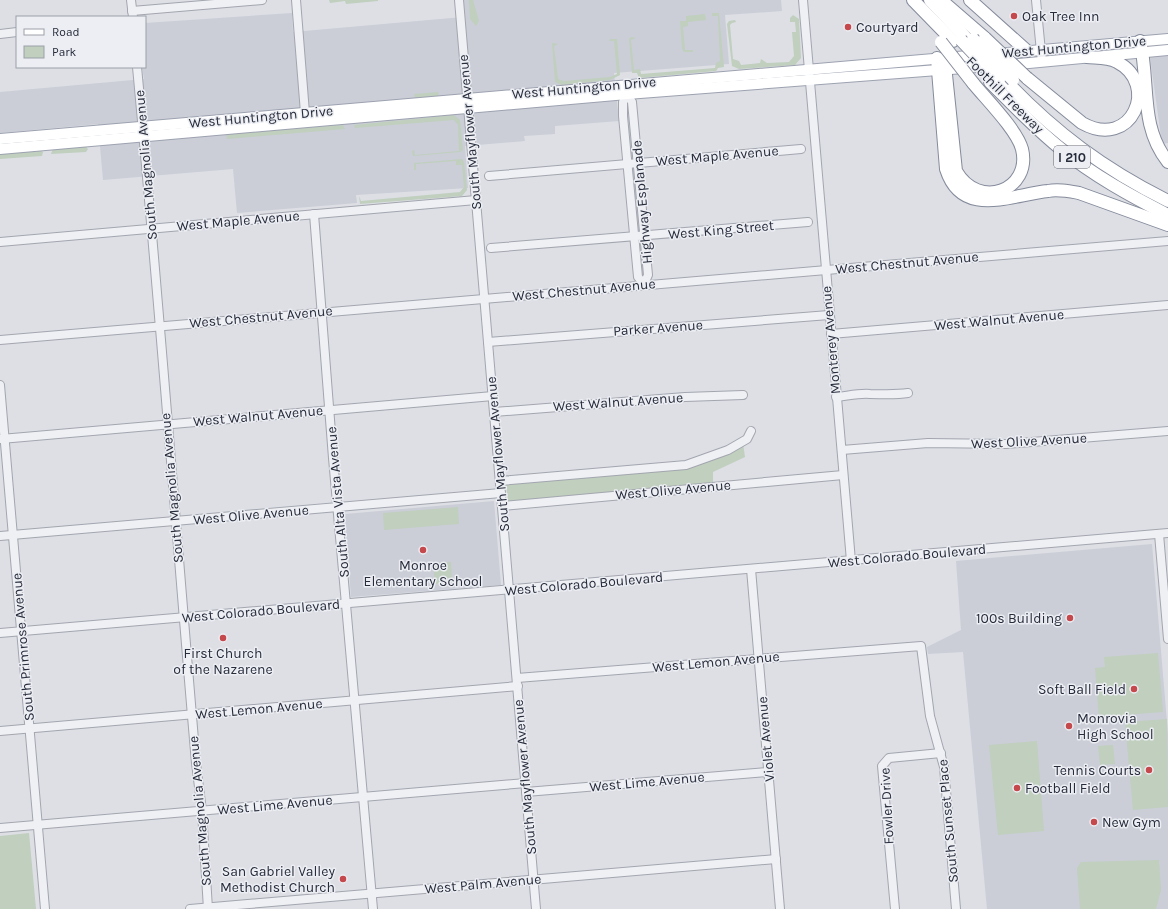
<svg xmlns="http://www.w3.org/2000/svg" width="1168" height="909" viewBox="0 0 1168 909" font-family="Karla,sans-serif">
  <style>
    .built { fill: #cbced7 }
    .green { fill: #c0cfbe }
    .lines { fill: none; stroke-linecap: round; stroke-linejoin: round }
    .minor-casing { stroke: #a3a6af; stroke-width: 10 }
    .major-casing { stroke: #9da2b0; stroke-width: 12 }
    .highway-casing { stroke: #858b9b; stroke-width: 14 }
    .minor { stroke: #eff0f4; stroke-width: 8 }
    .major { stroke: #fff; stroke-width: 10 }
    .highway { stroke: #fff; stroke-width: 12 }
    .highway-bridge-casing { stroke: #858b9b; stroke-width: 14; stroke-linecap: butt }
    .highway-bridge { stroke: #fff; stroke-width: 12 }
    .poi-dot { fill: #c4484c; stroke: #eceef3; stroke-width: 1.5 }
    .labels { text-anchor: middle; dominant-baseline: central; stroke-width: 3; stroke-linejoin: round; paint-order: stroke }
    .shield { fill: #eceef3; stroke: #626672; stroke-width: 1 }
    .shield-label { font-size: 13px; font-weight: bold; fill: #272c3b }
    .poi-label { font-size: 14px; fill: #272c3b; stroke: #eceef3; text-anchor: start }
    .street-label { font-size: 14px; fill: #272c3b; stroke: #eceef3 }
  </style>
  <rect width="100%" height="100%" fill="#dddfe5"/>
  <g class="built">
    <path d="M462,0H781L782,11L725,15L729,64L614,73L619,121L555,126V134L524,136L525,141L465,146L468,188L356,195L357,203L237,213L233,169L103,180L98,124L0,133V92L144,79L142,67H145V23L292,13L293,32L463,17Z"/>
    <path d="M1168,55V143L1162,144L1150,57Z"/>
    <path d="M494,501L501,585L351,597L345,514Z"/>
    <path d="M1152,544L1168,734V909H987L963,652L928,654L927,647L961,630L956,561Z"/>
  </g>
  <g class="green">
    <path d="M329,0H378V1L346,4L345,1L330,3Z"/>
    <path d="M469,0H473L479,21L476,26L470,19Z"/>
    <path d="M712,13H719L724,67L718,68L716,71L639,78L637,73H632L629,39L631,37L636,38L631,40L634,70L640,69L641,74L715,68L716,63L720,61L718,16H712Z"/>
    <path d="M705,14L706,20L688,22V26L683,27L685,50H693V52H684L682,49L680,21H686V16Z"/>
    <path d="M793,15L799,19L801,58L795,65L739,69L732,66L727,24L729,21L735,20L736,22L732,23L730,25L733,59L739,61L741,65L760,63L761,59L767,63L789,62L794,56L792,32H796L795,22H790V18Z"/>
    <path d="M610,39H617L620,75L610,80L562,85L555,82L552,43L558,44L554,46L558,79L564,81L610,77L617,74L614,41H609Z"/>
    <path d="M438,92L439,96L415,98L414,94Z"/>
    <path d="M454,115L460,120L463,150L460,152L413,156L412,151L414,150L415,155L459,151L458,125L454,120L355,128L354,125Z"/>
    <path d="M343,125L345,129L227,139L226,134Z"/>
    <path d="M85,146L88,149L86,152L51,154L53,149Z"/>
    <path d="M41,151L43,152L42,156L0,159V154Z"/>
    <path d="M462,159L464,162L467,190L462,196L360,204L359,196L361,201L460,192L464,187L462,165H456V161L416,164V170H414V163Z"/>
    <path d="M743,443L745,457L713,472V483L508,501L506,484L670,468Z"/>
    <path d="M458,507L459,524L384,530L383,513Z"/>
    <path d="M451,562L452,582L435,584L433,563Z"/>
    <path d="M1158,653L1163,712L1110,716L1099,719L1095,668L1105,667L1104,657Z"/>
    <path d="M1167,719L1168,807L1133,810L1125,722Z"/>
    <path d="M1037,741L1044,831L998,835L989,745Z"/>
    <path d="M1113,745L1115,764L1100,765L1098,746Z"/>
    <path d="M29,833L36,909H0V836Z"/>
    <path d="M1159,860L1161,890L1156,909H1080L1077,868L1081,862Z"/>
  </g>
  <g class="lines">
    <defs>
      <g id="minor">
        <path d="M131,0L133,17"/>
        <path d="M296,0L305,113"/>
        <path d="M459,0L536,909"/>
        <path d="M803,0L851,561"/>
        <path d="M1036,0L1042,62"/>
        <path d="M132,11L262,0"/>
        <path d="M0,34L17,32"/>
        <path d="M137,67C159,299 176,531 196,763L202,811L208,909"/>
        <path d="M626,89L627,94L623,102V116L638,277L644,284L648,275L632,102L627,94"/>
        <path d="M489,176L801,149"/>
        <path d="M314,214L333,458L373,909"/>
        <path d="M0,242L476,200"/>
        <path d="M491,248L808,222"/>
        <path d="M831,334L1168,305"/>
        <path d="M0,340L1168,241"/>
        <path d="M488,342L829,315"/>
        <path d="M0,385L45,909"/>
        <path d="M836,397C847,396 859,393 870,394C883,394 895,395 908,393"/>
        <path d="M494,412L685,397L743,395"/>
        <path d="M1,439L493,396"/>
        <path d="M842,450L928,443L1006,444L1168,431"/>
        <path d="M500,481L686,465L728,450L747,439L751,431"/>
        <path d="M502,506L843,475"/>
        <path d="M1159,534L1168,639"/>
        <path d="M0,536L501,493"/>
        <path d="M751,569L780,909"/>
        <path d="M0,633L1168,533"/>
        <path d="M517,678L921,646L930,716L944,767L956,909"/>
        <path d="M0,731L518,686"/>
        <path d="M526,792L768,772"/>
        <path d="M0,828L526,783"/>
        <path d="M190,909L776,859"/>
        <path d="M895,909L882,766L889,758L941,753"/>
      </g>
      <g id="major">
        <path d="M996,54L1168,39"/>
        <path d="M1008,65L1168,50"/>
        <path d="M0,139L980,55"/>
        <path d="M0,149L627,94L990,66"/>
      </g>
      <g id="highway">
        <path d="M913,0L953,41"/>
        <path d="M930,0L967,39"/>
        <path d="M941,0L985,38"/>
        <path d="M970,0L1027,51"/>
        <path d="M1140,41C1150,83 1139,126 1168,162"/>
        <path d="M937,58L946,169C962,219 1010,195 1048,191C1058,189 1068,191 1079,193L1168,225"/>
        <path d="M945,65L956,171C979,211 1032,190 1022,149C1017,130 986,99 973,83"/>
        <path d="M1027,78L1082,123C1132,151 1160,84 1117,62C1108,57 1096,58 1087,57"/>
        <path d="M1005,80C1054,132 1104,169 1168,201"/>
        <path d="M990,82C1013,105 1036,129 1061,149C1094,176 1131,196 1168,215"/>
      </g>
    </defs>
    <use href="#minor" class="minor-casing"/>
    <use href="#major" class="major-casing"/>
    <use href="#highway" class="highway-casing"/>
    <use href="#minor" class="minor"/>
    <use href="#major" class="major"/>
    <use href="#highway" class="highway"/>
    <defs>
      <g id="highway-bridge">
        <path d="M985,38L1027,78"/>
        <path d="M973,39L1013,80"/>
        <path d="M961,40L999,80"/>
        <path d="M941,42L973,83"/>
      </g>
    </defs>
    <use href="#highway-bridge" class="highway-bridge-casing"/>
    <use href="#highway-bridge" class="highway-bridge"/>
  </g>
  <g class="poi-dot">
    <circle cx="1014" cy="16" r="4"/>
    <circle cx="848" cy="27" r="4"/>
    <circle cx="423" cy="550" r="4"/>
    <circle cx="1070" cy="618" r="4"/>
    <circle cx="223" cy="638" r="4"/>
    <circle cx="1134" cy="689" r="4"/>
    <circle cx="1069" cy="726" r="4"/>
    <circle cx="1149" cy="770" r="4"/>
    <circle cx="1017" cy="788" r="4"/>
    <circle cx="1094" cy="822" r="4"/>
    <circle cx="343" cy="879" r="4"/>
  </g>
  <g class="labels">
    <rect class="shield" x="1054" y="146" width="36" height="22" rx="3"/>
    <g class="shield-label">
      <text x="1072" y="157">I 210</text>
    </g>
    <g class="poi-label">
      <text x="1022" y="16">Oak Tree Inn</text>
      <text x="856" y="27">Courtyard</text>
      <text x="423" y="565" text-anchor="middle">Monroe<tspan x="423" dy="16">Elementary School</tspan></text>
      <text x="1062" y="618" text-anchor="end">100s Building</text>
      <text x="223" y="653" text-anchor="middle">First Church<tspan x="223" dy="16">of the Nazarene</tspan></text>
      <text x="1126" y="689" text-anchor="end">Soft Ball Field</text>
      <text x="1077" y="718">Monrovia<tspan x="1077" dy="16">High School</tspan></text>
      <text x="1141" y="770" text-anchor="end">Tennis Courts</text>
      <text x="1025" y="788">Football Field</text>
      <text x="1102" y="822">New Gym</text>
      <text x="335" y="871" text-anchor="end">San Gabriel Valley<tspan x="335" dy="16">Methodist Church</tspan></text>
    </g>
    <g class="street-label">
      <text transform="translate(1074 47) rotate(-5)">West Huntington Drive</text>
      <text transform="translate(584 88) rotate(-5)">West Huntington Drive</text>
      <text transform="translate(1005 95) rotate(45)">Foothill Freeway</text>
      <text transform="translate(261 117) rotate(-5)">West Huntington Drive</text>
      <text transform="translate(470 132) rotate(-95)">South Mayflower Avenue</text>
      <text transform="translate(717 156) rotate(-5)">West Maple Avenue</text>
      <text transform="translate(146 165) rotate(-95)">South Magnolia Avenue</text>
      <text transform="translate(642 202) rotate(-95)">Highway Esplanade</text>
      <text transform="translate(238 221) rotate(-5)">West Maple Avenue</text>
      <text transform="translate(721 230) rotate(-5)">West King Street</text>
      <text transform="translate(907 263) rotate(-5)">West Chestnut Avenue</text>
      <text transform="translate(584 290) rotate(-5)">West Chestnut Avenue</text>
      <text transform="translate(261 317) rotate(-5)">West Chestnut Avenue</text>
      <text transform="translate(999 320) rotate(-5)">West Walnut Avenue</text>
      <text transform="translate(658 328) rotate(-4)">Parker Avenue</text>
      <text transform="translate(831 340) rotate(-95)">Monterey Avenue</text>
      <text transform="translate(618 402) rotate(-4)">West Walnut Avenue</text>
      <text transform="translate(258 416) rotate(-5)">West Walnut Avenue</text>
      <text transform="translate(1029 441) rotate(-3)">West Olive Avenue</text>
      <text transform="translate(498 454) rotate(-95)">South Mayflower Avenue</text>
      <text transform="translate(172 488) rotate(-95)">South Magnolia Avenue</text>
      <text transform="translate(673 490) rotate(-5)">West Olive Avenue</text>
      <text transform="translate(338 502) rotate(-95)">South Alta Vista Avenue</text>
      <text transform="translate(251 515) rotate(-5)">West Olive Avenue</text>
      <text transform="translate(907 556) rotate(-5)">West Colorado Boulevard</text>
      <text transform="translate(584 584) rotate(-5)">West Colorado Boulevard</text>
      <text transform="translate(261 611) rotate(-5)">West Colorado Boulevard</text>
      <text transform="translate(23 647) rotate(-95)">South Primrose Avenue</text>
      <text transform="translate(716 662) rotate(-5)">West Lemon Avenue</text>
      <text transform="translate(259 709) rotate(-5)">West Lemon Avenue</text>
      <text transform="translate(766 739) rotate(-95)">Violet Avenue</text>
      <text transform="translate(525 777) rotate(-95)">South Mayflower Avenue</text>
      <text transform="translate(647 782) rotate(-5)">West Lime Avenue</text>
      <text transform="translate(275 805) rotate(-5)">West Lime Avenue</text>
      <text transform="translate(887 806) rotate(-93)">Fowler Drive</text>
      <text transform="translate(200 811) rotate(-95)">South Magnolia Avenue</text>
      <text transform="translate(948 821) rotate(-95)">South Sunset Place</text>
      <text transform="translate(483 884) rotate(-5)">West Palm Avenue</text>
    </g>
  </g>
  <rect x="16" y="16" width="130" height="52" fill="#eceef3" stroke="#9da0a9"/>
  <rect x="24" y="29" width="20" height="6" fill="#ffffff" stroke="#9da0a9"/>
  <text x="52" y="36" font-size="12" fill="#272c3b">Road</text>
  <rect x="24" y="46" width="20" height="12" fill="#c0cfbe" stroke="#9da0a9"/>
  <text x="52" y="56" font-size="12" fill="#272c3b">Park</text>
</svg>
